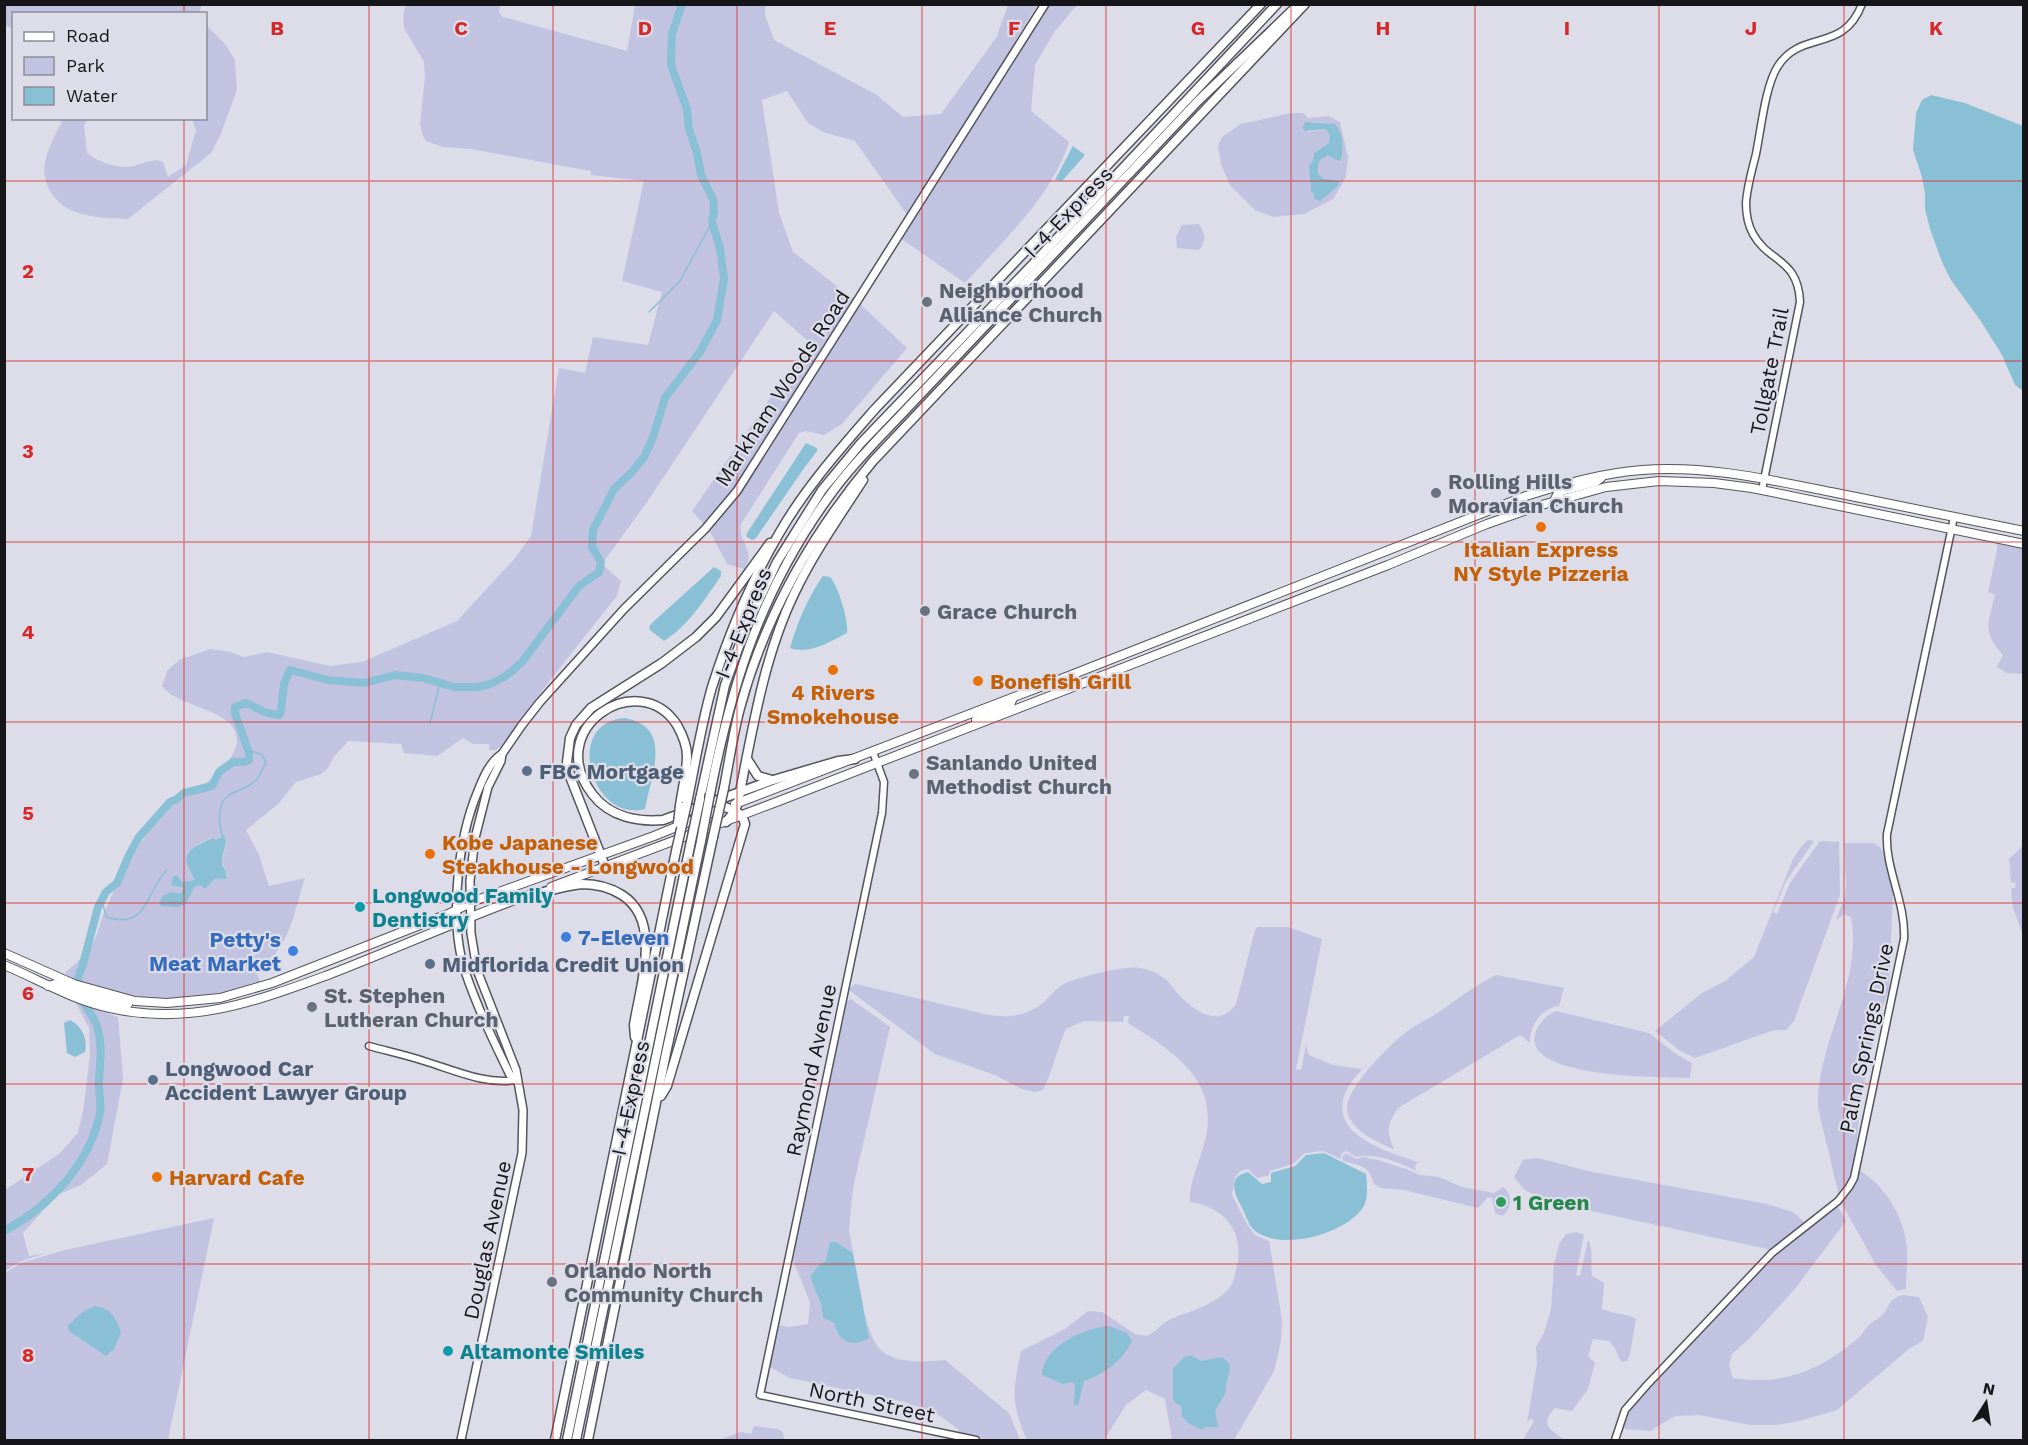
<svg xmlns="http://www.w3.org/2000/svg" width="2028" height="1445" viewBox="0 0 2028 1445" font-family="'Work Sans',sans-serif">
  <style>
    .green { fill: #c1c3e1; fill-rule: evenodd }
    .water { fill: #8ac0d5 }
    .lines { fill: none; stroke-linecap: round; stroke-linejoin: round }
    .stream { stroke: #8ac0d5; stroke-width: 1.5 }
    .river { stroke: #8ac0d5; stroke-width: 8 }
    .tertiary-casing { stroke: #55555f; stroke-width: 9 }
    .secondary-casing { stroke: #55555f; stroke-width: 10 }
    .primary-casing { stroke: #55555f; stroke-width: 10 }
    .motorway-casing { stroke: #55555f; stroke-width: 11 }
    .tertiary { stroke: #fff; stroke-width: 6 }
    .secondary { stroke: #fff; stroke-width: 7 }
    .primary { stroke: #fff; stroke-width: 8 }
    .motorway { stroke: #fff; stroke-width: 8 }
    .motorway-bridge-casing { stroke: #55555f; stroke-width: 11; stroke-linecap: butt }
    .motorway-bridge { stroke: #fff; stroke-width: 8 }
    .grid { fill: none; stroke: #d62828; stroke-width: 1.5; stroke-opacity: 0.55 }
    .worship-dot { fill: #6b7280; stroke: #dcdde8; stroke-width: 2 }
    .food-dot { fill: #e8710a; stroke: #dcdde8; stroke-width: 2 }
    .service-dot { fill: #5c6f8a; stroke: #dcdde8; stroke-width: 2 }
    .culture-dot { fill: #0f9aa8; stroke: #dcdde8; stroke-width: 2 }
    .shop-dot { fill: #3f7fe0; stroke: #dcdde8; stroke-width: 2 }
    .leisure-dot { fill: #2e9e5b; stroke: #dcdde8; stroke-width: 2 }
    .labels { text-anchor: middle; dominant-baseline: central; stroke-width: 4.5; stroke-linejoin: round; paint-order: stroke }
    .street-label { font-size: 21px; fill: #16161a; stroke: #dcdde8 }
    .worship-label { font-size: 21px; font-weight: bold; fill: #5b616d; stroke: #dcdde8; text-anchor: start }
    .food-label { font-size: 21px; font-weight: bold; fill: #c56008; stroke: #dcdde8; text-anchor: start }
    .service-label { font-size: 21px; font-weight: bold; fill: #4e5e75; stroke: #dcdde8; text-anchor: start }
    .culture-label { font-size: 21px; font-weight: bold; fill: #0d838f; stroke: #dcdde8; text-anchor: start }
    .shop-label { font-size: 21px; font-weight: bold; fill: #366cbe; stroke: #dcdde8; text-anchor: start }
    .leisure-label { font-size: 21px; font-weight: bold; fill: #27864d; stroke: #dcdde8; text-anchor: start }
    .grid-label { font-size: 20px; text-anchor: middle; font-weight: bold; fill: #d62828; stroke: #dcdde8; stroke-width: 4.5; stroke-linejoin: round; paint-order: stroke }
  </style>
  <rect width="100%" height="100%" fill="#dcdde8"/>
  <g class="green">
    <path d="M4,5L5,4L201,5L200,13L14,14L13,28L5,26Z"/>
    <path d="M406,5H500L499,13L503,17L627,51L635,5H765V15L774,40L877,95L903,117L941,114L996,38L1008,5H1037L954,144L908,216L855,141L823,132L808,123L787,91L762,100L779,213L793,252L855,300L736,489L705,525L692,511L809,342L774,311L647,502L602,564L621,581L617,596C578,645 538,694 502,745L496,750H489V744H473L463,738L437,756L404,753L401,744L348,741L333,758L328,768L321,774L296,782L278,804L246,830L259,855L269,886L305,878C296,904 293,932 275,954C270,959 259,961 253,964L261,984C221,994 178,1006 136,998C115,995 94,987 73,981L65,973C73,965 84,957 91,947C98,936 100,920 106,908C121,874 140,840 165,811C172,803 183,800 192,794C207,783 238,759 237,739C235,708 178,708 162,686L167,671L179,660L210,649L230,652L244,657L267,652L330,666L362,662L457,621L515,558L531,536L559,368L585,373L593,337L648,345L662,292L622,281L644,181L591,175V171L471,149L443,147L426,141L423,136L420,124L425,77L424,62L404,28L403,15ZM221,836L226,844L222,862L228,876L212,880L203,889C191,876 185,870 188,852L200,843L212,838L216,840Z"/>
    <path d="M1048,5H1077L1055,31L1035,65L1031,111L1069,142C1052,196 1003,241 965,283L900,238Z"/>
    <path d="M206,25L226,45L235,60L237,90L220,136L211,153L128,219C111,218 89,218 73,211C54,204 41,182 45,162C48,147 57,132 63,119H88L84,125L87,153C101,163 116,169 134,166C145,163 152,158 163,162L168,177L186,165L196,130L192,119L206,118Z"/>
    <path d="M1291,113H1303L1308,118L1328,116L1340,122L1348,157L1346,177L1333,199L1304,214L1273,217L1255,210L1230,185L1221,165L1218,146L1222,137L1241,124ZM1311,122L1328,123L1340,133V137L1332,157H1322L1318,164V174L1324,179H1339C1335,193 1327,194 1314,195L1311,191L1310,173L1314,153L1327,145L1331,139L1329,131L1326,129L1307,132Z"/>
    <path d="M1199,224C1205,234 1207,240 1199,250L1177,248L1176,237L1182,225Z"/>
    <path d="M859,303L907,348L842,424L824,435L806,431L799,433L741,524C738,545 757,550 744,569L727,564L709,530L739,492Z"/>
    <path d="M1997,541L2023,546V674L2007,673L1997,667L2003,655C1982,632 1988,623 1995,595L1988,592L1997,550Z"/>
    <path d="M1808,840L1814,841L1786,881L1773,912L1777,914L1790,883L1820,841L1839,842L1840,895L1794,1021L1786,1030H1774L1695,1058L1679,1050L1655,1031L1702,993L1725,981L1754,957L1793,859L1801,847Z"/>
    <path d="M1844,843H1873L1880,847L1886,856L1893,891L1889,989L1879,1017L1861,1097L1857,1141C1862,1159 1850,1183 1839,1196C1834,1175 1829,1154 1824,1133C1822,1123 1818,1112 1818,1102C1819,1038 1863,981 1851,917L1844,914L1836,920L1845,896L1846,886Z"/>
    <path d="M2023,843V935L2013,908L2011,888H2015L2016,883L2011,882L2009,859L2021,848Z"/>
    <path d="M1257,927H1288L1322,939L1296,1069L1301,1070L1306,1045L1309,1055L1333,1065L1362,1069L1372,1059C1363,1069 1352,1079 1346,1091C1326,1135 1389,1152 1418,1162L1415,1166L1416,1171C1401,1163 1375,1152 1357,1157L1346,1151L1342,1153L1340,1159L1324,1151L1305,1153L1293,1164L1270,1171L1269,1175L1257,1178L1248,1169L1240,1171L1235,1178L1232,1195L1247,1224L1255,1235L1269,1241L1282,1320L1281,1341L1274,1371L1234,1440H1172L1165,1399L1146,1390L1126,1405L1104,1440H1027C1010,1400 1013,1393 1021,1351L1065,1329L1088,1311L1102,1312L1135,1334L1147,1336C1156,1332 1161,1324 1169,1320C1189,1311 1220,1304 1232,1284C1234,1280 1235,1274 1236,1270C1246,1234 1226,1207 1190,1202C1188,1187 1200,1160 1204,1144C1222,1081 1174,1052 1128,1023L1129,1016H1124L1123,1022L1084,1021L1066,1029C1057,1049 1053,1070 1043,1090L1034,1092L1022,1089L995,1075L935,1054L850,991V988L855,984L860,985L989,1015C1010,1018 1027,1016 1044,1002C1050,997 1054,990 1061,986C1072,978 1126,965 1140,968C1146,969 1156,972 1161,976C1170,981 1175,992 1183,999C1200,1015 1221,1026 1236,1004L1255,930Z"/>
    <path d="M1496,975L1564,988L1559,1006C1541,1008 1529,1027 1530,1043L1520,1035L1398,1108C1387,1126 1386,1129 1394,1149C1378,1143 1348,1129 1347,1109C1346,1089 1385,1050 1400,1037C1412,1026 1429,1019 1442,1010C1460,997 1476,985 1496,975Z"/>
    <path d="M851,999L890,1027L853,1188L849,1230L853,1253L836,1242L826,1260L817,1267L810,1277L821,1304L823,1318L835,1323L836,1331L869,1338L855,1261C860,1285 864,1335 882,1351C897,1364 926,1362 945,1360L1009,1413L1020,1440H991L958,1434L959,1430L939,1415L905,1402L790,1378L768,1366L777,1325L789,1327L808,1324L810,1302L792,1258L844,1003Z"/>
    <path d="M76,1003L118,1017L123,1079L107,1164L81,1185L57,1195L23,1233L29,1256L47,1253L21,1261L5,1271V1190L59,1154L78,1133L84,1106L90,1054L89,1028Z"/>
    <path d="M1556,1011L1649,1033L1676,1054L1692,1063L1690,1078C1664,1077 1524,1079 1535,1035C1537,1024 1547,1015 1556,1011Z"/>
    <path d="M1346,1153L1357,1159L1363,1157L1378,1160L1406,1169L1420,1175L1439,1177L1462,1187L1494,1193L1503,1187C1513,1195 1512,1209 1502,1216L1495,1213L1492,1197L1487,1198L1478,1208L1404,1190L1381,1188L1374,1184C1368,1164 1361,1166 1343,1161L1342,1157Z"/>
    <path d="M1538,1158L1588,1171L1767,1204L1793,1212L1805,1223L1772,1250L1559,1204L1526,1191L1514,1177L1523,1160Z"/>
    <path d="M1858,1170C1885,1184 1904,1218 1907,1247C1908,1261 1906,1275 1906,1289L1897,1291L1876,1265L1841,1202L1851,1188Z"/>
    <path d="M1837,1205L1846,1221L1794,1290L1749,1339L1732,1354L1729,1365L1733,1378C1781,1386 1820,1371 1857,1339C1862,1335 1865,1329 1869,1325C1873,1321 1880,1318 1884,1313C1890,1305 1889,1299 1902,1295L1919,1297L1928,1317L1923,1341L1910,1348L1837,1410L1803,1420L1776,1425H1750L1699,1415L1675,1416L1650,1431L1625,1429L1622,1423L1630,1407L1773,1255Z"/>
    <path d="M214,1218L168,1440H5V1273L21,1263L65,1250Z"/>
    <path d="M1577,1232L1584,1235L1576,1275L1580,1276L1588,1240C1594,1249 1590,1264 1592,1276L1604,1283L1602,1309C1613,1314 1625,1313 1636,1319L1630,1354L1627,1361L1621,1362L1615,1348L1609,1341L1593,1339L1588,1356L1595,1363L1588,1389L1572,1411L1555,1408C1538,1426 1552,1430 1565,1440H1523L1534,1421L1530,1418L1527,1423L1537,1363L1536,1347L1544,1333L1551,1309L1554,1265L1559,1244L1566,1234Z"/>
    <path d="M754,1426L777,1429L783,1432L784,1440H719L740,1432L751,1434Z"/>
  </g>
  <g class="water">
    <path d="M1931,95L1965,103L2023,126V391L2015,385L2002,355L1980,320L1951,280L1942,262L1930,229L1925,209V193L1922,177L1913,150L1916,113L1922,100Z"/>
    <path d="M1306,122L1335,124C1343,133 1344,147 1341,159L1339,161L1328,156L1321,159L1318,164V174L1324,179L1340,180L1337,187L1320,201L1314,199V195L1311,191L1309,165L1312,163L1314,153L1329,143L1330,135L1326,129L1305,131L1302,127Z"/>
    <path d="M1073,146L1085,155L1062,181L1055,180Z"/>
    <path d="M806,443L817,448V451L802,471L756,538L752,540L746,536L747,533Z"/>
    <path d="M714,567L721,571V576C705,599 688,626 664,641L650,630L649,627L652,623Z"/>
    <path d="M823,576L830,577C838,585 849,622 847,633C829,642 810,655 790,648C797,623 808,597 823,576Z"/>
    <path d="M624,718C674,726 651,775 645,809C591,823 563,723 624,718Z"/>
    <path d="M224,835C228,844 223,851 222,860C221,868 229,871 226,879C211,878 215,879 205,889L199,885L194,887L186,904L177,907L161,906L159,903L163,896L171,892L180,894L184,888L171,885L173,876H177L182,882L195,880C178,853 188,849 213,838L216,840Z"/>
    <path d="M70,1020C82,1026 88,1039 85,1052L75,1057L67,1053L64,1023Z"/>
    <path d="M1324,1153L1366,1174C1367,1185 1369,1200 1362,1209C1343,1234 1287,1249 1260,1234C1251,1230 1248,1221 1244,1212C1238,1199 1223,1178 1248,1172L1262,1184L1271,1182V1173L1295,1166L1306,1155Z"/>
    <path d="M830,1242H836L853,1253L869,1338C853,1349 838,1341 834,1323L823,1318L821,1304L810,1277L817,1267L826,1260Z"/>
    <path d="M95,1306C112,1309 116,1318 121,1333L114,1349L106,1356L69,1331L68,1326C76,1317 83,1310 95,1306Z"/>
    <path d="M1109,1326L1127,1333L1132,1341C1121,1362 1106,1373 1084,1381L1078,1405H1074L1075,1385L1072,1382L1063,1384L1042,1375C1043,1346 1084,1328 1109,1326Z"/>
    <path d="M1190,1355L1201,1361L1222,1357L1229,1363C1232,1373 1224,1382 1226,1392L1215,1411L1218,1427H1206L1202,1430L1188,1423L1182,1416L1181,1406L1175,1403L1173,1399V1369L1183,1358Z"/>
  </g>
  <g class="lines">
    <g class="stream">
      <path d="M649,312L680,281L712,222"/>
      <path d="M430,723L440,683"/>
      <path d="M222,836C219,823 216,804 228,796C236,790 246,789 254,782C260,777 263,769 266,762L261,754L248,750"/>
      <path d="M102,900L106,917C149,931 146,889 167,870"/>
    </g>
    <path class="river" d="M4,1231C49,1207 90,1164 100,1113C102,1103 98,1091 99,1081C100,1062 103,1045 97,1026C89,1005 68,993 82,968L98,907L106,892L117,883L129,855L139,837L170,802L177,799L184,793L212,786L219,772L233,762H244L249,760V753L235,713V707L246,703L267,713L279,715L281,711L284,684L290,670L328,680L364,683L395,675L423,678L454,687H478L490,684L506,676L522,662L579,586L599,572L601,562L592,547L593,530L614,489L632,472L644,457L653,437L665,398L700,352L717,320L724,279L720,248L712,222L714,211L713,199L701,175L697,153L689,129L687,109L671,65L672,34L682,4"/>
    <defs>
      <g id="tertiary">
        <path d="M1762,490L1800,302C1798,258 1769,263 1753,234C1748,225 1746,214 1746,203C1747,187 1752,170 1756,154C1761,130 1765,86 1778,66C1802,29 1843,54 1862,4"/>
        <path d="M873,752L884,782L882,813L760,1395L976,1440"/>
        <path d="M369,1046C387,1051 406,1055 424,1061C454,1070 485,1085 516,1080"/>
        <path d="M1615,1440L1625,1410L1647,1385L1772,1253L1838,1201L1849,1187L1854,1178L1904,939C1906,903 1885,869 1887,834L1954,517"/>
      </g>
      <g id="secondary">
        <path d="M502,754C488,762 480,786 474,801C457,848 449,926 466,974C478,1009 494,1042 510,1075L516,1080"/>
        <path d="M461,1440L522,1153L523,1110L516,1070L477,970L471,933L470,881L473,855L475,838L488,787L501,761L502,754L522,725L540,702L624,609L705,529L737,491L1045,4"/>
      </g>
      <g id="primary">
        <path d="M1554,501L1558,493L1562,491L1596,482L1601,478"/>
        <path d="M976,720L1010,705L1013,698"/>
        <path d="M735,804L1061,679L1526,496C1564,484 1602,473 1642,470C1708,465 1771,480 1836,493C1898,505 1961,518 2024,531"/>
        <path d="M551,887L779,801L1388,565L1487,524L1538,506L1606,487L1659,481L1714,483L1752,488L2024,544"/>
        <path d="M4,953L74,984L135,1001L167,1003L220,998L272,983L448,914L477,900L654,836L723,808"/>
        <path d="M4,965C40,980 72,1000 110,1008C190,1026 254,1002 328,975C393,950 457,921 523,897"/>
        <path d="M48,986L55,984L95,997L128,1004"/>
      </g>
      <g id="motorway">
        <path d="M747,759L758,776L772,780"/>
        <path d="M724,788C729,762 733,734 740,708C765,615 812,534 873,461L1305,4"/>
        <path d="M710,794C732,681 763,585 833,491C852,465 875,442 897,419L1198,101L1299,4"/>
        <path d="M700,799L725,685L746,627L777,562L822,490L861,443L1032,265L1277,4"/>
        <path d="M687,803C695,765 701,725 712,687C729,633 751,581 780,532C806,487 841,448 875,409L1261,4"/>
        <path d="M680,806C682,790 687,772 687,756C687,745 682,734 677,725C639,666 541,728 593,795C610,817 638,822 663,820L770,781L838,761L855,759"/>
        <path d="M726,822L735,811L738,802C752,733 763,658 794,594C813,554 839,517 863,480"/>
        <path d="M605,866L571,779L567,762L570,738L576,725L591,708L662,663L696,637L716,617L770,543"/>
        <path d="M519,898C540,894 561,886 582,884C596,884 611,888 622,895C663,921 640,986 634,1025L635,1037"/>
        <path d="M661,1096L667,1086L745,824C742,813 736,811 725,807"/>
        <path d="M555,1440L676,851"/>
        <path d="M567,1440L690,846"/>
        <path d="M576,1440L701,841"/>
        <path d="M588,1440L665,1058L713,837"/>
      </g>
    </defs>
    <use href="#tertiary" class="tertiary-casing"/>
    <use href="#secondary" class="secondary-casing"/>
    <use href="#primary" class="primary-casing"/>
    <use href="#motorway" class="motorway-casing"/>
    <use href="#tertiary" class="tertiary"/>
    <use href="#secondary" class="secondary"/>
    <use href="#primary" class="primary"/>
    <use href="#motorway" class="motorway"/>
    <defs>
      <g id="motorway-bridge">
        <path d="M678,823L680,806"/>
        <path d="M713,837L724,788"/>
        <path d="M701,841L710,794"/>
        <path d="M690,846L700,799"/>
        <path d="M676,851L687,803"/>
      </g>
    </defs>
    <use href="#motorway-bridge" class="motorway-bridge-casing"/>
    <use href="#motorway-bridge" class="motorway-bridge"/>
  </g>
  <path class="grid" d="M184,4V14M369,4V1440M553,4V1440M737,4V1440M922,4V1440M1106,4V1440M1291,4V1440M1475,4V1440M1659,4V1440M1844,4V1440M184,118V1440M4,181H2024M4,361H2024M4,542H2024M4,722H2024M4,903H2024M4,1084H2024M4,1264H2024"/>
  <g class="worship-dot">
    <circle cx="927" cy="302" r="6"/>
    <circle cx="1436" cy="493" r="6"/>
    <circle cx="925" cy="611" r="6"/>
    <circle cx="914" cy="774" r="6"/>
    <circle cx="312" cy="1007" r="6"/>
    <circle cx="552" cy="1282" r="6"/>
  </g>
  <g class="food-dot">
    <circle cx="1541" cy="527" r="6"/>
    <circle cx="833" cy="670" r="6"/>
    <circle cx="978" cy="681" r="6"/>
    <circle cx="430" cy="854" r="6"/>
    <circle cx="157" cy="1177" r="6"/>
  </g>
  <g class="service-dot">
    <circle cx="527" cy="771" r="6"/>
    <circle cx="430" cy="964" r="6"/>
    <circle cx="153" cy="1080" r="6"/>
  </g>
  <g class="culture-dot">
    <circle cx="360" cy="907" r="6"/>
    <circle cx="448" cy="1351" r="6"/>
  </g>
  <g class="shop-dot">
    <circle cx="566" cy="937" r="6"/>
    <circle cx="293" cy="951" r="6"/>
  </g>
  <circle class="leisure-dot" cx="1501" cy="1202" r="6"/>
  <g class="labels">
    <g class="street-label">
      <text transform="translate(1068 212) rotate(-46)">I-4 Express</text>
      <text transform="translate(1769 371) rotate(-79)">Tollgate Trail</text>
      <text transform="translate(782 388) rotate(-57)">Markham Woods Road</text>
      <text transform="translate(743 623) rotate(-68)">I-4 Express</text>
      <text transform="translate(1866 1038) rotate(-78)">Palm Springs Drive</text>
      <text transform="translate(811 1070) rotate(-78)">Raymond Avenue</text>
      <text transform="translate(630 1098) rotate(-78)">I-4 Express</text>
      <text transform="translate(487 1240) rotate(-78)">Douglas Avenue</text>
      <text transform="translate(872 1402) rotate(12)">North Street</text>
    </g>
    <g class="worship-label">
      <text x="939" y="290">Neighborhood<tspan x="939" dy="24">Alliance Church</tspan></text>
      <text x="1448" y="481">Rolling Hills<tspan x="1448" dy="24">Moravian Church</tspan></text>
      <text x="937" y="611">Grace Church</text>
      <text x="926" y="762">Sanlando United<tspan x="926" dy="24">Methodist Church</tspan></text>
      <text x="324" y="995">St. Stephen<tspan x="324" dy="24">Lutheran Church</tspan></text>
      <text x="564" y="1270">Orlando North<tspan x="564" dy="24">Community Church</tspan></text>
    </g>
    <g class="food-label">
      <text x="1541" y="549" text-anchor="middle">Italian Express<tspan x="1541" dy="24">NY Style Pizzeria</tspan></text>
      <text x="990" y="681">Bonefish Grill</text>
      <text x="833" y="692" text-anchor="middle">4 Rivers<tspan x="833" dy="24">Smokehouse</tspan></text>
      <text x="442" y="842">Kobe Japanese<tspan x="442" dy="24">Steakhouse - Longwood</tspan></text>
      <text x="169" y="1177">Harvard Cafe</text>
    </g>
    <g class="service-label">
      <text x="539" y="771">FBC Mortgage</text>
      <text x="442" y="964">Midflorida Credit Union</text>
      <text x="165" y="1068">Longwood Car<tspan x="165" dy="24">Accident Lawyer Group</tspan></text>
    </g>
    <g class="culture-label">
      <text x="372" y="895">Longwood Family<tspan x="372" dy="24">Dentistry</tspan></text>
      <text x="460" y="1351">Altamonte Smiles</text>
    </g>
    <g class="shop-label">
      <text x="578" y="937">7-Eleven</text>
      <text x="281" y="939" text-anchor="end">Petty's<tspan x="281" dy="24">Meat Market</tspan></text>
    </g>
    <g class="leisure-label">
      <text x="1513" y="1202">1 Green</text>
    </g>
  </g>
  <g class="grid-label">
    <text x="277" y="35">B</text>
    <text x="461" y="35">C</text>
    <text x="645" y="35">D</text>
    <text x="830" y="35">E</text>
    <text x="1014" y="35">F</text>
    <text x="1198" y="35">G</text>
    <text x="1383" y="35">H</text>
    <text x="1567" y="35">I</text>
    <text x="1751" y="35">J</text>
    <text x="1936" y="35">K</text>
    <text x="28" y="278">2</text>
    <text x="28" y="458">3</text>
    <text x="28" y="639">4</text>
    <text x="28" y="820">5</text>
    <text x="28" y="1000">6</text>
    <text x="28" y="1181">7</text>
    <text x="28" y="1362">8</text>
  </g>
  <rect width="2028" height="1445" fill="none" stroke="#16161a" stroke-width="12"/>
  <rect x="12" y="12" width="195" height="108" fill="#dcdde8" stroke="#8d8d96" stroke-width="1.5"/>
  <rect x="24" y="32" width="30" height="9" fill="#ffffff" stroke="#8d8d96" stroke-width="1.5"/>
  <text x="66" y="42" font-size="18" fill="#16161a">Road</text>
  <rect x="24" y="57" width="30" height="18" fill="#c1c3e1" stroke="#8d8d96" stroke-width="1.5"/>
  <text x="66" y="72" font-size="18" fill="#16161a">Park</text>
  <rect x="24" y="87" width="30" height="18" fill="#8ac0d5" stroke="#8d8d96" stroke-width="1.5"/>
  <text x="66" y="102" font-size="18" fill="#16161a">Water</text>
  <g transform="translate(1986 1403) rotate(12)" stroke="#dcdde8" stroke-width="4.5" paint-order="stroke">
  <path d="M0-4.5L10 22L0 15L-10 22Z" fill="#16161a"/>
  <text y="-9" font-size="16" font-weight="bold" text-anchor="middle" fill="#16161a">N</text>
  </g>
</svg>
